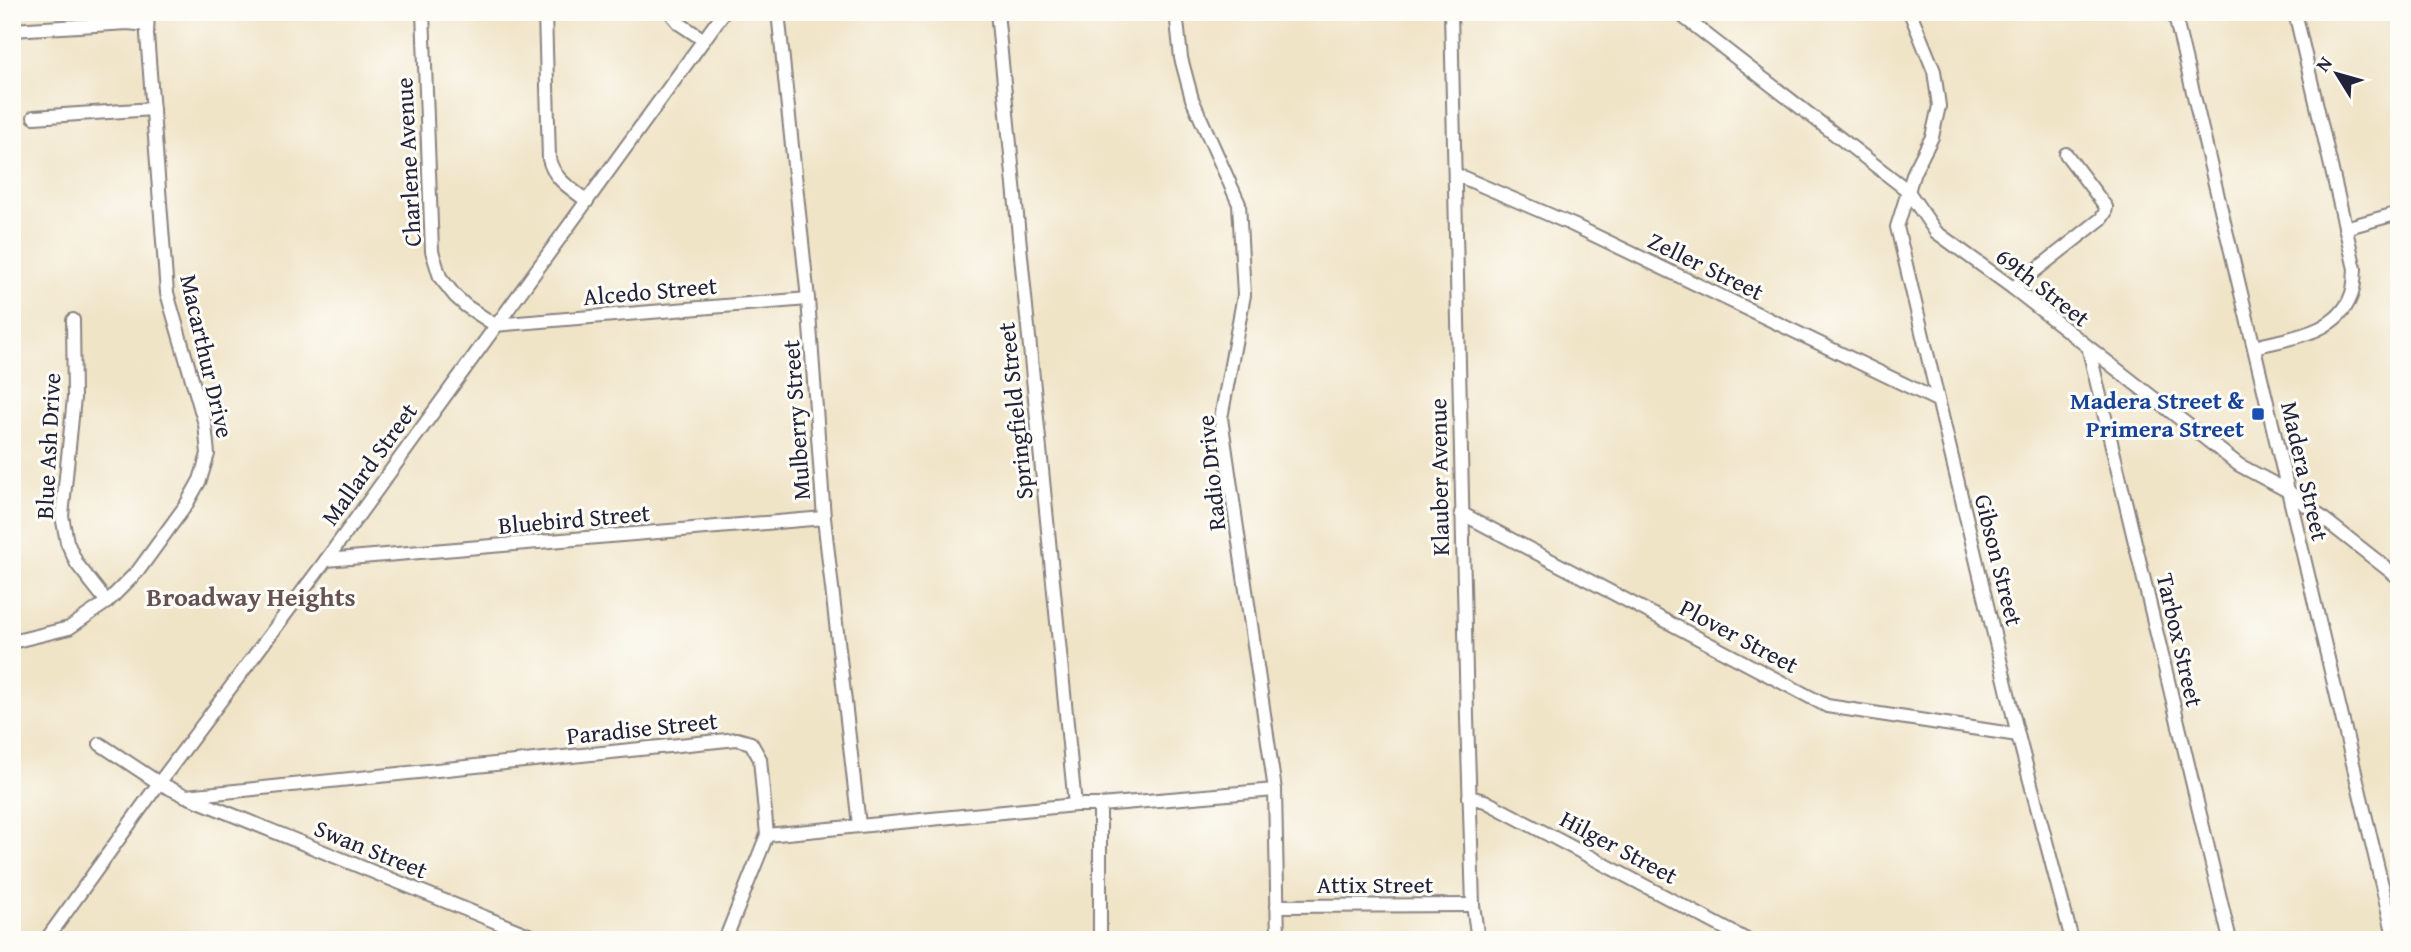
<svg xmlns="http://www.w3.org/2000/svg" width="2411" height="952" viewBox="0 0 2411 952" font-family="'Gentium Book Plus',serif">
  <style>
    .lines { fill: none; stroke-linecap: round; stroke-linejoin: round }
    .minor-casing { stroke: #898381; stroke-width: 16 }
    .minor { stroke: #fff; stroke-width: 12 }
    .transit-dot { fill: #1a4fb4; stroke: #fdfcf7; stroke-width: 2.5 }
    .labels { text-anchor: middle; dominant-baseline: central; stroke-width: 6; stroke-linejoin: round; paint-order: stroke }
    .street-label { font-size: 24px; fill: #22223b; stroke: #fdfcf7 }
    .transit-label { font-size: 24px; font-weight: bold; fill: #164399; stroke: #fdfcf7; text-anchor: end }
    .neighbourhood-label { font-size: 26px; font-weight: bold; fill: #665254; stroke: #fdfcf7 }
  </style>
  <rect width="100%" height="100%" fill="#fdfcf7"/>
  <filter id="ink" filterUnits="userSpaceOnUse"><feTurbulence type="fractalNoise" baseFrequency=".0143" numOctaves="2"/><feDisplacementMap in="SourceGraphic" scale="14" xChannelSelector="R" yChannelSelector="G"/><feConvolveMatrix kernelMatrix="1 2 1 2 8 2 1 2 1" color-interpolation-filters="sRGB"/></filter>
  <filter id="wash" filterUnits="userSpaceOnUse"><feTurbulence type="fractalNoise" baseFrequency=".00686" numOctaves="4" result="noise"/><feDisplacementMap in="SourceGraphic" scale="28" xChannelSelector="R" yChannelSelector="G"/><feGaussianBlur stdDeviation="1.57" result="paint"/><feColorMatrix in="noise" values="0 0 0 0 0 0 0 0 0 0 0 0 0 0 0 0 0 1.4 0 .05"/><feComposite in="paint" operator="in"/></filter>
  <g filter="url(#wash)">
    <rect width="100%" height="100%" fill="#f0e4c7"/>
  </g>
  <g filter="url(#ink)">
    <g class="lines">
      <defs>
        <g id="minor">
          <path d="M423,12L432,251L440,277L455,296L466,306L495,325L808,299"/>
          <path d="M545,12L549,159C554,180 572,189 587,201"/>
          <path d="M670,12L680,24L704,40"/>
          <path d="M778,12L808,299L824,518L859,825"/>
          <path d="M997,12L1075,805"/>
          <path d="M1176,12L1181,58L1192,99L1239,204L1244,295L1221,418L1275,790L1278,940"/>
          <path d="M1451,12L1467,717L1473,905L1478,940"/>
          <path d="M1677,12L1907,190L1936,232L2013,288L2239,465L2288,491L2399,578"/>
          <path d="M1910,12L1934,71L1939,106L1932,137L1914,172L1897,227L2018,735L2072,940"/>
          <path d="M2174,12L2395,940"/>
          <path d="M12,30L128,23L147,25"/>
          <path d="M34,117L153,109"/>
          <path d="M1455,174L1573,225L1937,400"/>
          <path d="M2345,228L2399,213"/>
          <path d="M2013,288L2101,219L2105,213L2106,207L2066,154"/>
          <path d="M73,320L74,398L62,516L67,542L77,564L107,602"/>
          <path d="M2254,347C2288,338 2337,334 2351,296C2355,287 2354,277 2355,269L2295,12"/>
          <path d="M2089,350L2230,940"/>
          <path d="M1461,513L1827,706L2018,735"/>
          <path d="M326,560L824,518"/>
          <path d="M12,642L69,628L107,602L138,571L186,505L200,480L208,454L205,424L167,293L147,34L148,12"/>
          <path d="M100,744L159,783L186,796L541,940"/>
          <path d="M186,796L737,739L751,743L760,759L767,835L725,940"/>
          <path d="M1469,797L1485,801L1747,940"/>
          <path d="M767,835L1075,805H1100L1275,790"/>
          <path d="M1277,906L1473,905"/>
          <path d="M46,940L159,783L326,560L724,12"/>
          <path d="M1100,940V805"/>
        </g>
      </defs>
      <use href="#minor" class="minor-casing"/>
      <use href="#minor" class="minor"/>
    </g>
  </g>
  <rect class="transit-dot" x="2251" y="407" width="14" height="14" rx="3.5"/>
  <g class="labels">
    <g class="street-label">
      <text transform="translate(408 162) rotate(-93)">Charlene Avenue</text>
      <text transform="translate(1706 266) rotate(26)">Zeller Street</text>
      <text transform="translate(2043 287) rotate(38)">69th Street</text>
      <text transform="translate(650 291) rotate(-5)">Alcedo Street</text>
      <text transform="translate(207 356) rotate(77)">Macarthur Drive</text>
      <text transform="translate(1015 411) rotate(-96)">Springfield Street</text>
      <text transform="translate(796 420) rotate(-94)">Mulberry Street</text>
      <text transform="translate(48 446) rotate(-87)">Blue Ash Drive</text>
      <text transform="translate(369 464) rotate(-54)">Mallard Street</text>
      <text transform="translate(2305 471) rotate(77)">Madera Street</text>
      <text transform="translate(1211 473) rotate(-96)">Radio Drive</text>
      <text transform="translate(1439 477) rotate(-91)">Klauber Avenue</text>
      <text transform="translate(574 519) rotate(-5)">Bluebird Street</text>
      <text transform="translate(1999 560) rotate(76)">Gibson Street</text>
      <text transform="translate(1739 636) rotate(28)">Plover Street</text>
      <text transform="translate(2180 640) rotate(77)">Tarbox Street</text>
      <text transform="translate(642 728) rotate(-6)">Paradise Street</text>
      <text transform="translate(1619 847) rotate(28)">Hilger Street</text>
      <text transform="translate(371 849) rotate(22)">Swan Street</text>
      <text x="1375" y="884">Attix Street</text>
    </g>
    <g class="transit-label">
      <text x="2244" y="400">Madera Street &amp;<tspan x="2244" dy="28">Primera Street</tspan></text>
    </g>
    <g class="neighbourhood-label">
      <text x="251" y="596">Broadway Heights</text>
    </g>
  </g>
  <rect width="2411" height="952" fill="none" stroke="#fdfcf7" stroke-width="42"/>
  <g transform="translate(2337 74) rotate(307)" stroke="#fdfcf7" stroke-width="5" paint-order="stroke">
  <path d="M0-5L12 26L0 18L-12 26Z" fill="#22223b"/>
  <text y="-10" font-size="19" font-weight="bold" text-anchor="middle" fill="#22223b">N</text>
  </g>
</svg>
